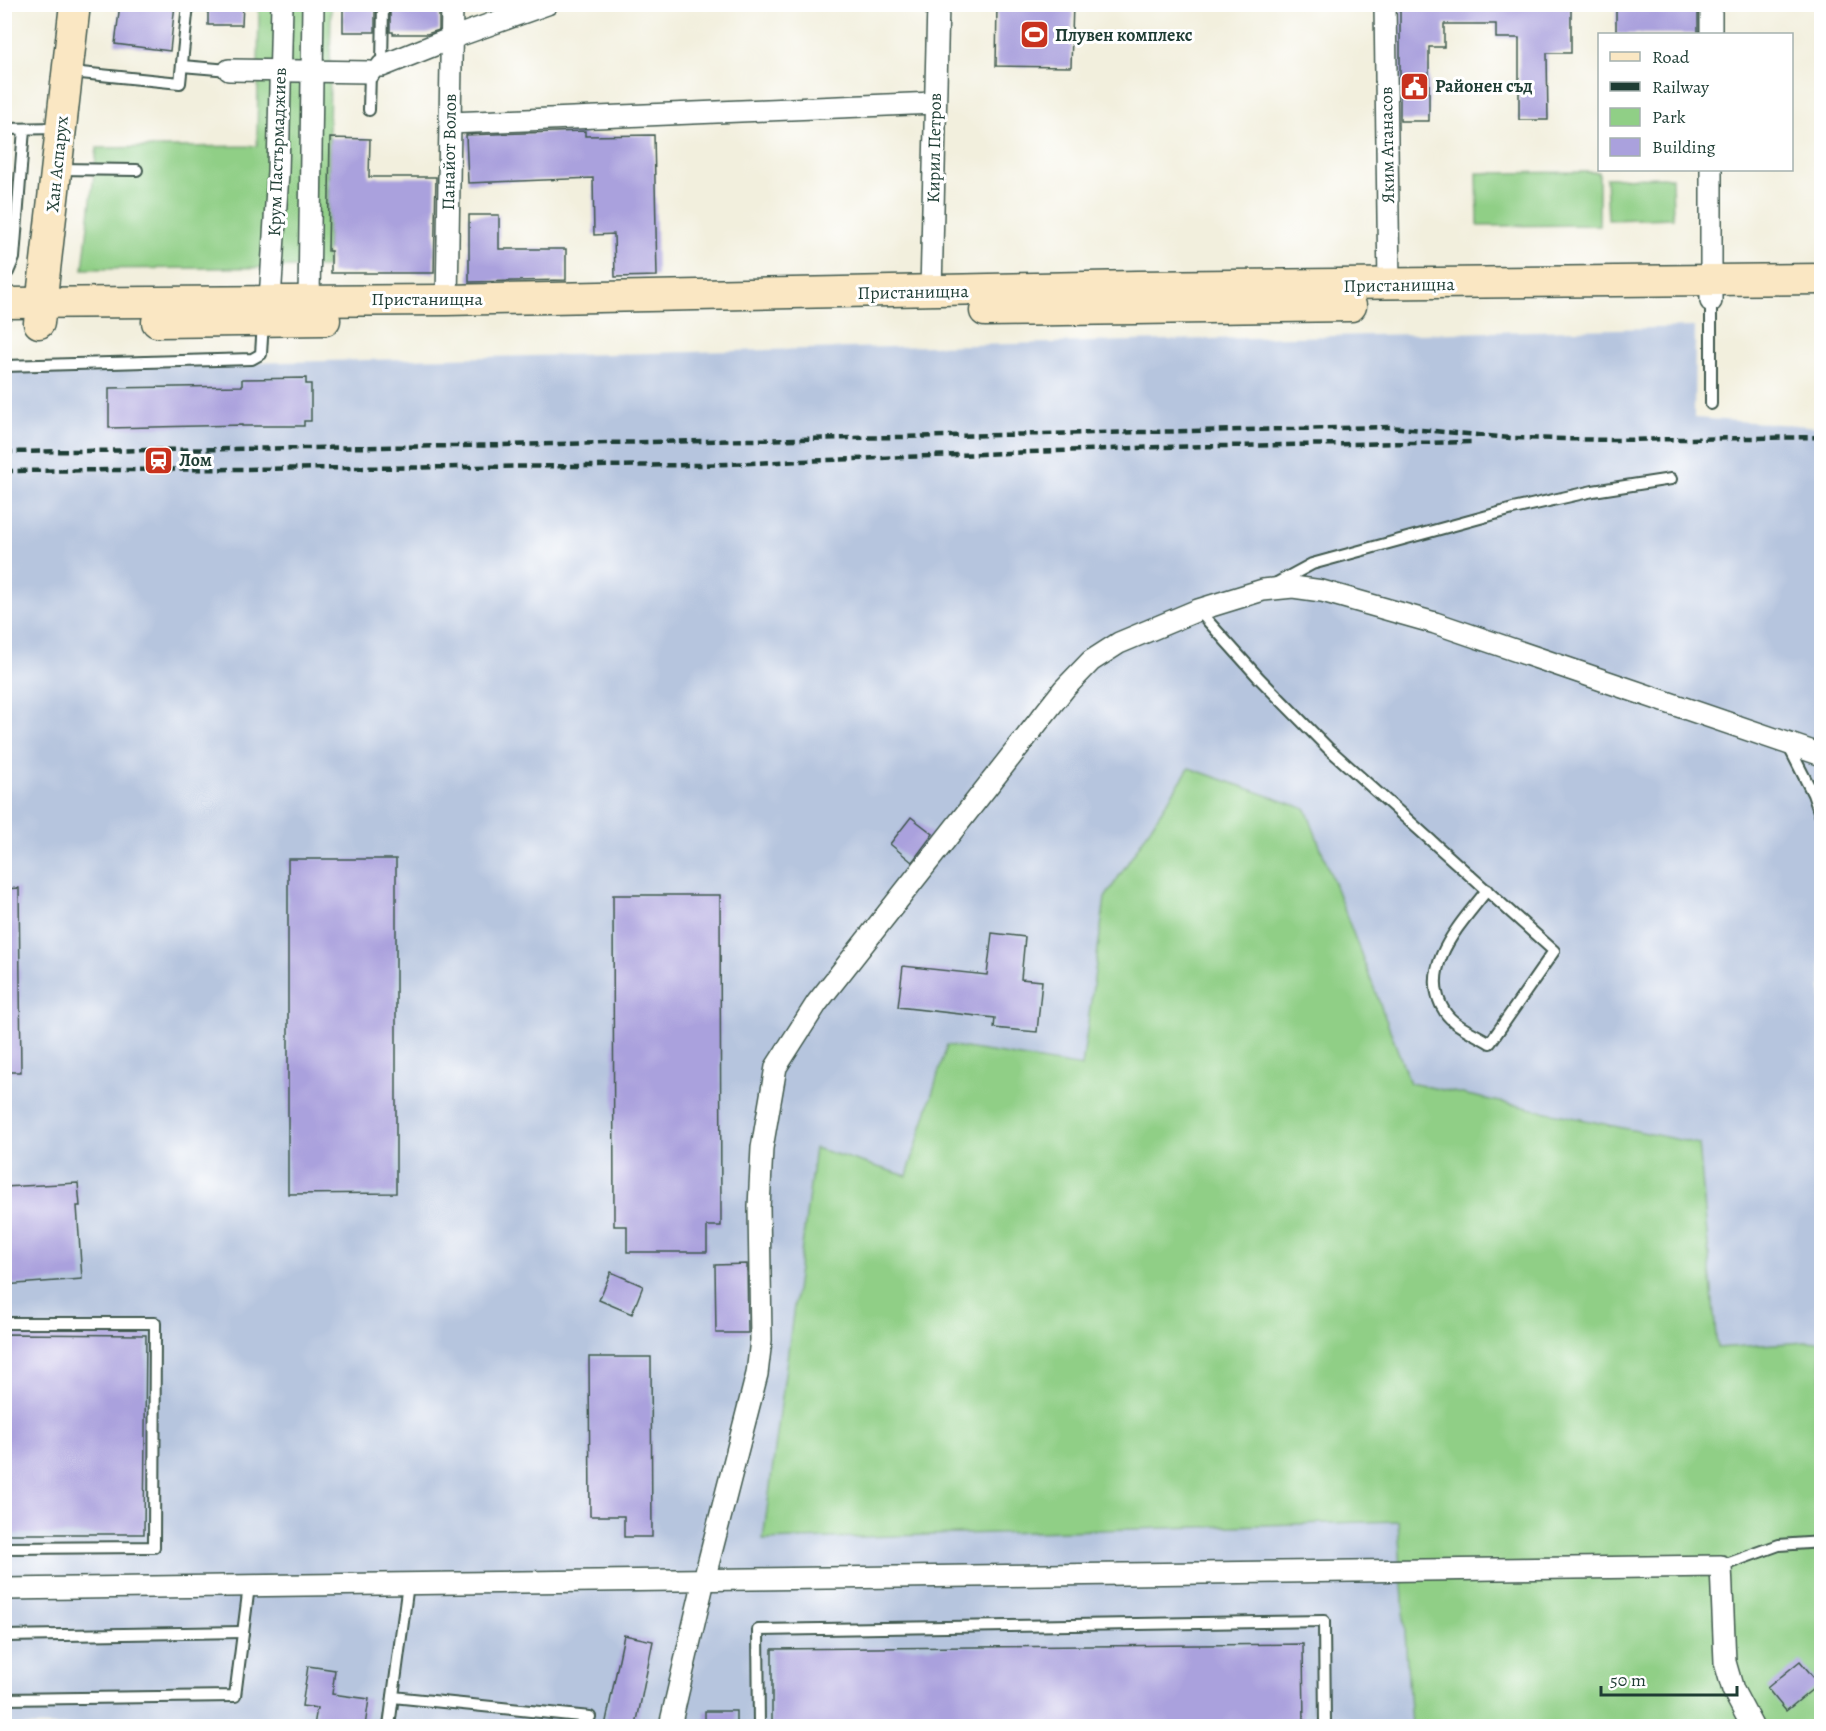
<svg xmlns="http://www.w3.org/2000/svg" width="1826" height="1731" viewBox="0 0 1826 1731" font-family="Alegreya,serif">
  <style>
    .industrial { fill: #b6c5de }
    .green { fill: #90cf86; stroke: #58865d; stroke-width: 1.5 }
    .building { fill: #aaa1dd }
    .lines { fill: none; stroke-linecap: round; stroke-linejoin: round }
    .lane-casing { stroke: #3f584d; stroke-width: 14 }
    .street-casing { stroke: #3f584d; stroke-width: 24 }
    .secondary-casing { stroke: #3f584d; stroke-width: 33 }
    .lane { stroke: #fff; stroke-width: 10 }
    .street { stroke: #fff; stroke-width: 21 }
    .secondary { stroke: #fae7c3; stroke-width: 30 }
    .rail { stroke: #1f3d34; stroke-width: 4.5; stroke-dasharray: 9 4.5; stroke-linecap: butt }
    .labels { text-anchor: middle; dominant-baseline: central; stroke-width: 6; stroke-linejoin: round; paint-order: stroke }
    .poi-label { font-size: 18px; font-weight: bold; fill: #1f3d34; stroke: #fff; text-anchor: start }
    .street-label { font-size: 18px; fill: #1f3d34; stroke: #fff }
  </style>
  <rect width="100%" height="100%" fill="#fff"/>
  <filter id="ink" filterUnits="userSpaceOnUse"><feTurbulence type="fractalNoise" baseFrequency=".0167" numOctaves="2"/><feDisplacementMap in="SourceGraphic" scale="12" xChannelSelector="R" yChannelSelector="G"/><feConvolveMatrix kernelMatrix="1 2 1 2 8 2 1 2 1" color-interpolation-filters="sRGB"/></filter>
  <filter id="wash" filterUnits="userSpaceOnUse"><feTurbulence type="fractalNoise" baseFrequency=".008" numOctaves="4" result="noise"/><feDisplacementMap in="SourceGraphic" scale="24" xChannelSelector="R" yChannelSelector="G"/><feGaussianBlur stdDeviation="1.35" result="paint"/><feColorMatrix in="noise" values="0 0 0 0 0 0 0 0 0 0 0 0 0 0 0 0 0 1.4 0 .05"/><feComposite in="paint" operator="in"/></filter>
  <g filter="url(#wash)">
    <rect width="100%" height="100%" fill="#f2efdd"/>
    <path class="industrial" d="M1695,327L1694,418L1821,427V1341L1717,1348L1699,1144L1410,1083L1306,809L1105,898L1082,1068L947,1045L907,1176L815,1148L764,1540L1398,1521L1411,1726H5L4,369Z"/>
    <g class="green">
      <path d="M259,5H331L327,267L83,269L97,148L257,146Z"/>
      <path d="M1599,172V225L1478,226L1477,173Z"/>
      <path d="M1672,177L1673,218L1608,220L1606,178Z"/>
      <path d="M1189,768L1306,809L1410,1083L1699,1144L1717,1348L1821,1341V1726H1411L1398,1521L763,1540L815,1148L907,1176L947,1045L1082,1067L1105,898Z"/>
    </g>
    <g id="blocks">
      <g class="building">
        <path d="M120,4H175L170,51L115,44Z"/>
        <path d="M208,4H243L242,25H208Z"/>
        <path d="M343,4L375,6V32H343Z"/>
        <path d="M401,4H439V30L427,34H393V32H390V5Z"/>
        <path d="M997,4H1073L1071,67L996,66Z"/>
        <path d="M1400,4H1571V53H1547L1548,120H1519V38H1496V24H1444V47H1429V121H1400Z"/>
        <rect x="1616" y="4" width="82" height="30"/>
        <path d="M585,131V136L654,135L657,276L615,277L614,234L594,235L593,178L468,183L466,135Z"/>
        <path d="M330,138L370,139L369,177H436L434,273H331V251H328Z"/>
        <path d="M469,215H499V249H566V280L469,282Z"/>
        <path d="M306,378V384H311V421H304V426H242V425L109,428V388L242,386V379Z"/>
        <path d="M911,817L933,834L912,862L890,844Z"/>
        <path d="M288,859H396V1193L288,1194Z"/>
        <path d="M19,888L21,1072H4V889Z"/>
        <path d="M613,895H720L721,1226H707V1252H627V1226H614Z"/>
        <path d="M992,933L1025,937L1021,979L1042,981L1037,1032L994,1028L995,1018L898,1007L903,966L987,975Z"/>
        <path d="M78,1183L80,1206H77L82,1279L4,1285V1187Z"/>
        <path d="M747,1264L748,1333H716L715,1265Z"/>
        <path d="M611,1272L643,1286L632,1314L599,1300Z"/>
        <path d="M4,1334L146,1335L144,1534H4Z"/>
        <path d="M589,1357H651L652,1537H624V1516H590Z"/>
        <path d="M624,1635L653,1641L636,1726H605Z"/>
        <path d="M1303,1644L1304,1726H772V1649Z"/>
        <path d="M1800,1661L1819,1684L1786,1711L1767,1688Z"/>
        <path d="M308,1666L335,1670L332,1694L369,1699L365,1726H314L317,1708L302,1706Z"/>
        <rect x="705" y="1711" width="31" height="15"/>
      </g>
    </g>
  </g>
  <g filter="url(#ink)">
    <use href="#blocks" fill-opacity="0" stroke="#3f584d" stroke-width="1.5"/>
    <g class="lines">
      <defs>
        <g id="lane">
          <path d="M182,66L229,70"/>
          <path d="M71,72L180,83L188,4"/>
          <path d="M369,110L370,72L382,66L383,4"/>
          <path d="M4,129L58,128"/>
          <path d="M57,169L137,170"/>
          <path d="M4,275L8,272L14,258L24,129"/>
          <path d="M1711,301V404"/>
          <path d="M4,366L252,359L261,354L263,322"/>
          <path d="M1275,584L1312,564L1513,509L1593,491L1671,479"/>
          <path d="M1198,610L1259,678L1328,748L1554,951L1490,1043C1476,1034 1454,1026 1445,1012C1416,968 1462,923 1487,890"/>
          <path d="M1788,745L1813,794L1822,820"/>
          <path d="M4,1323H155L154,1547L4,1548"/>
          <path d="M1721,1566L1779,1545L1822,1542"/>
          <path d="M4,1636L243,1632"/>
          <path d="M393,1697L590,1717"/>
          <path d="M4,1699L235,1696L249,1586"/>
          <path d="M389,1726L408,1584"/>
          <path d="M759,1726L758,1630L1324,1621L1325,1726"/>
        </g>
        <g id="street">
          <path d="M1385,4L1389,285"/>
          <path d="M1711,34V4"/>
          <path d="M382,66L452,38L547,4"/>
          <path d="M229,70L370,72"/>
          <path d="M450,123L935,103"/>
          <path d="M931,291L938,4"/>
          <path d="M270,300L278,172L282,4"/>
          <path d="M309,300L313,4"/>
          <path d="M447,300L452,4"/>
          <path d="M1711,301V170"/>
          <path d="M4,1589L1721,1566L1725,1662L1733,1690L1752,1726"/>
          <path d="M670,1726L704,1580L757,1374L761,1340L759,1207L762,1148L776,1067L817,1003L1064,689L1091,661L1119,643L1198,610L1263,590L1293,587L1322,591L1435,623L1822,755"/>
        </g>
        <g id="secondary">
          <path d="M4,303L447,300L1137,286L1822,279"/>
          <path d="M985,311L1351,306"/>
          <path d="M157,322L325,320"/>
          <path d="M39,323L75,4"/>
        </g>
      </defs>
      <use href="#lane" class="lane-casing"/>
      <use href="#street" class="street-casing"/>
      <use href="#secondary" class="secondary-casing"/>
      <use href="#lane" class="lane"/>
      <use href="#street" class="street"/>
      <use href="#secondary" class="secondary"/>
      <g class="rail">
        <path d="M4,452L457,446L1389,427L1511,438L1614,440L1822,437"/>
        <path d="M4,471L701,465L1160,447L1474,442"/>
      </g>
    </g>
  </g>
  <defs>
    <symbol id="stadium-square" viewBox="-11 -11 22 22"><rect x="-9" y="-9" width="18" height="18" rx="4" fill="#c8321e" stroke="#fff"/><path d="M0-5a6.5 5 0 1 0 0 10a6.5 5 0 1 0 0-10ZM-3.5-1.8h7v3.6h-7Z" fill="#fff"/></symbol>
    <symbol id="civic-square" viewBox="-11 -11 22 22"><rect x="-9" y="-9" width="18" height="18" rx="4" fill="#c8321e" stroke="#fff"/><path d="M-.6-6.5H3V-4.5H.6V-3L4-1V1h2V6H-6V1h2V-1L-.6-3ZM-1.2 2.5V6h2.4V2.5Z" fill="#fff"/></symbol>
    <symbol id="station-square" viewBox="-11 -11 22 22"><rect x="-9" y="-9" width="18" height="18" rx="4" fill="#c8321e" stroke="#fff"/><path d="M-3-6H3Q5-6 5-4V2Q5 4 3 4L4.5 6H3L1.5 4h-3L-3 6H-4.5L-3 4Q-5 4-5 2V-4Q-5-6-3-6ZM-3.5-4v3h7v-3ZM-3.5 1v1.5H-2V1ZM2 1v1.5H3.5V1Z" fill="#fff"/></symbol>
  </defs>
  <g fill-rule="evenodd">
    <use href="#stadium-square" x="1018" y="18" width="33" height="33"/>
    <use href="#civic-square" x="1398" y="70" width="33" height="33"/>
    <use href="#station-square" x="142" y="444" width="33" height="33"/>
  </g>
  <g class="labels">
    <g class="poi-label">
      <text x="1055" y="35">Плувен комплекс</text>
      <text x="1435" y="86">Районен съд</text>
      <text x="179" y="460">Лом</text>
    </g>
    <g class="street-label">
      <text transform="translate(1387 145) rotate(-91)">Яким Атанасов</text>
      <text transform="translate(934 148) rotate(-89)">Кирил Петров</text>
      <text transform="translate(277 152) rotate(-88)">Крум Пастърмаджиев</text>
      <text transform="translate(449 152) rotate(-89)">Панайот Волов</text>
      <text transform="translate(57 164) rotate(-84)">Хан Аспарух</text>
      <text transform="translate(1399 285) rotate(-1)">Пристанищна</text>
      <text transform="translate(913 292) rotate(-1)">Пристанищна</text>
      <text x="427" y="299">Пристанищна</text>
    </g>
  </g>
  <rect width="1826" height="1731" fill="none" stroke="#fff" stroke-width="24"/>
  <rect x="1598" y="33" width="195" height="138" fill="#ffffff" stroke="#a5b1ae" stroke-width="1.5"/>
  <rect x="1610" y="52" width="30" height="9" fill="#fae7c3" stroke="#a5b1ae" stroke-width="1.5"/>
  <text x="1652" y="63" font-size="18" fill="#1f3d34">Road</text>
  <rect x="1610" y="82" width="30" height="9" fill="#1f3d34" stroke="#a5b1ae" stroke-width="1.5"/>
  <text x="1652" y="93" font-size="18" fill="#1f3d34">Railway</text>
  <rect x="1610" y="108" width="30" height="18" fill="#90cf86" stroke="#a5b1ae" stroke-width="1.5"/>
  <text x="1652" y="123" font-size="18" fill="#1f3d34">Park</text>
  <rect x="1610" y="138" width="30" height="18" fill="#aaa1dd" stroke="#a5b1ae" stroke-width="1.5"/>
  <text x="1652" y="153" font-size="18" fill="#1f3d34">Building</text>
  <path d="M1601 1686v9h136v-9" fill="none" stroke="#1f3d34" stroke-width="3"/>
  <text x="1610" y="1686" font-size="18" fill="#1f3d34" stroke="#ffffff" stroke-width="4.5" paint-order="stroke">50 m</text>
</svg>
